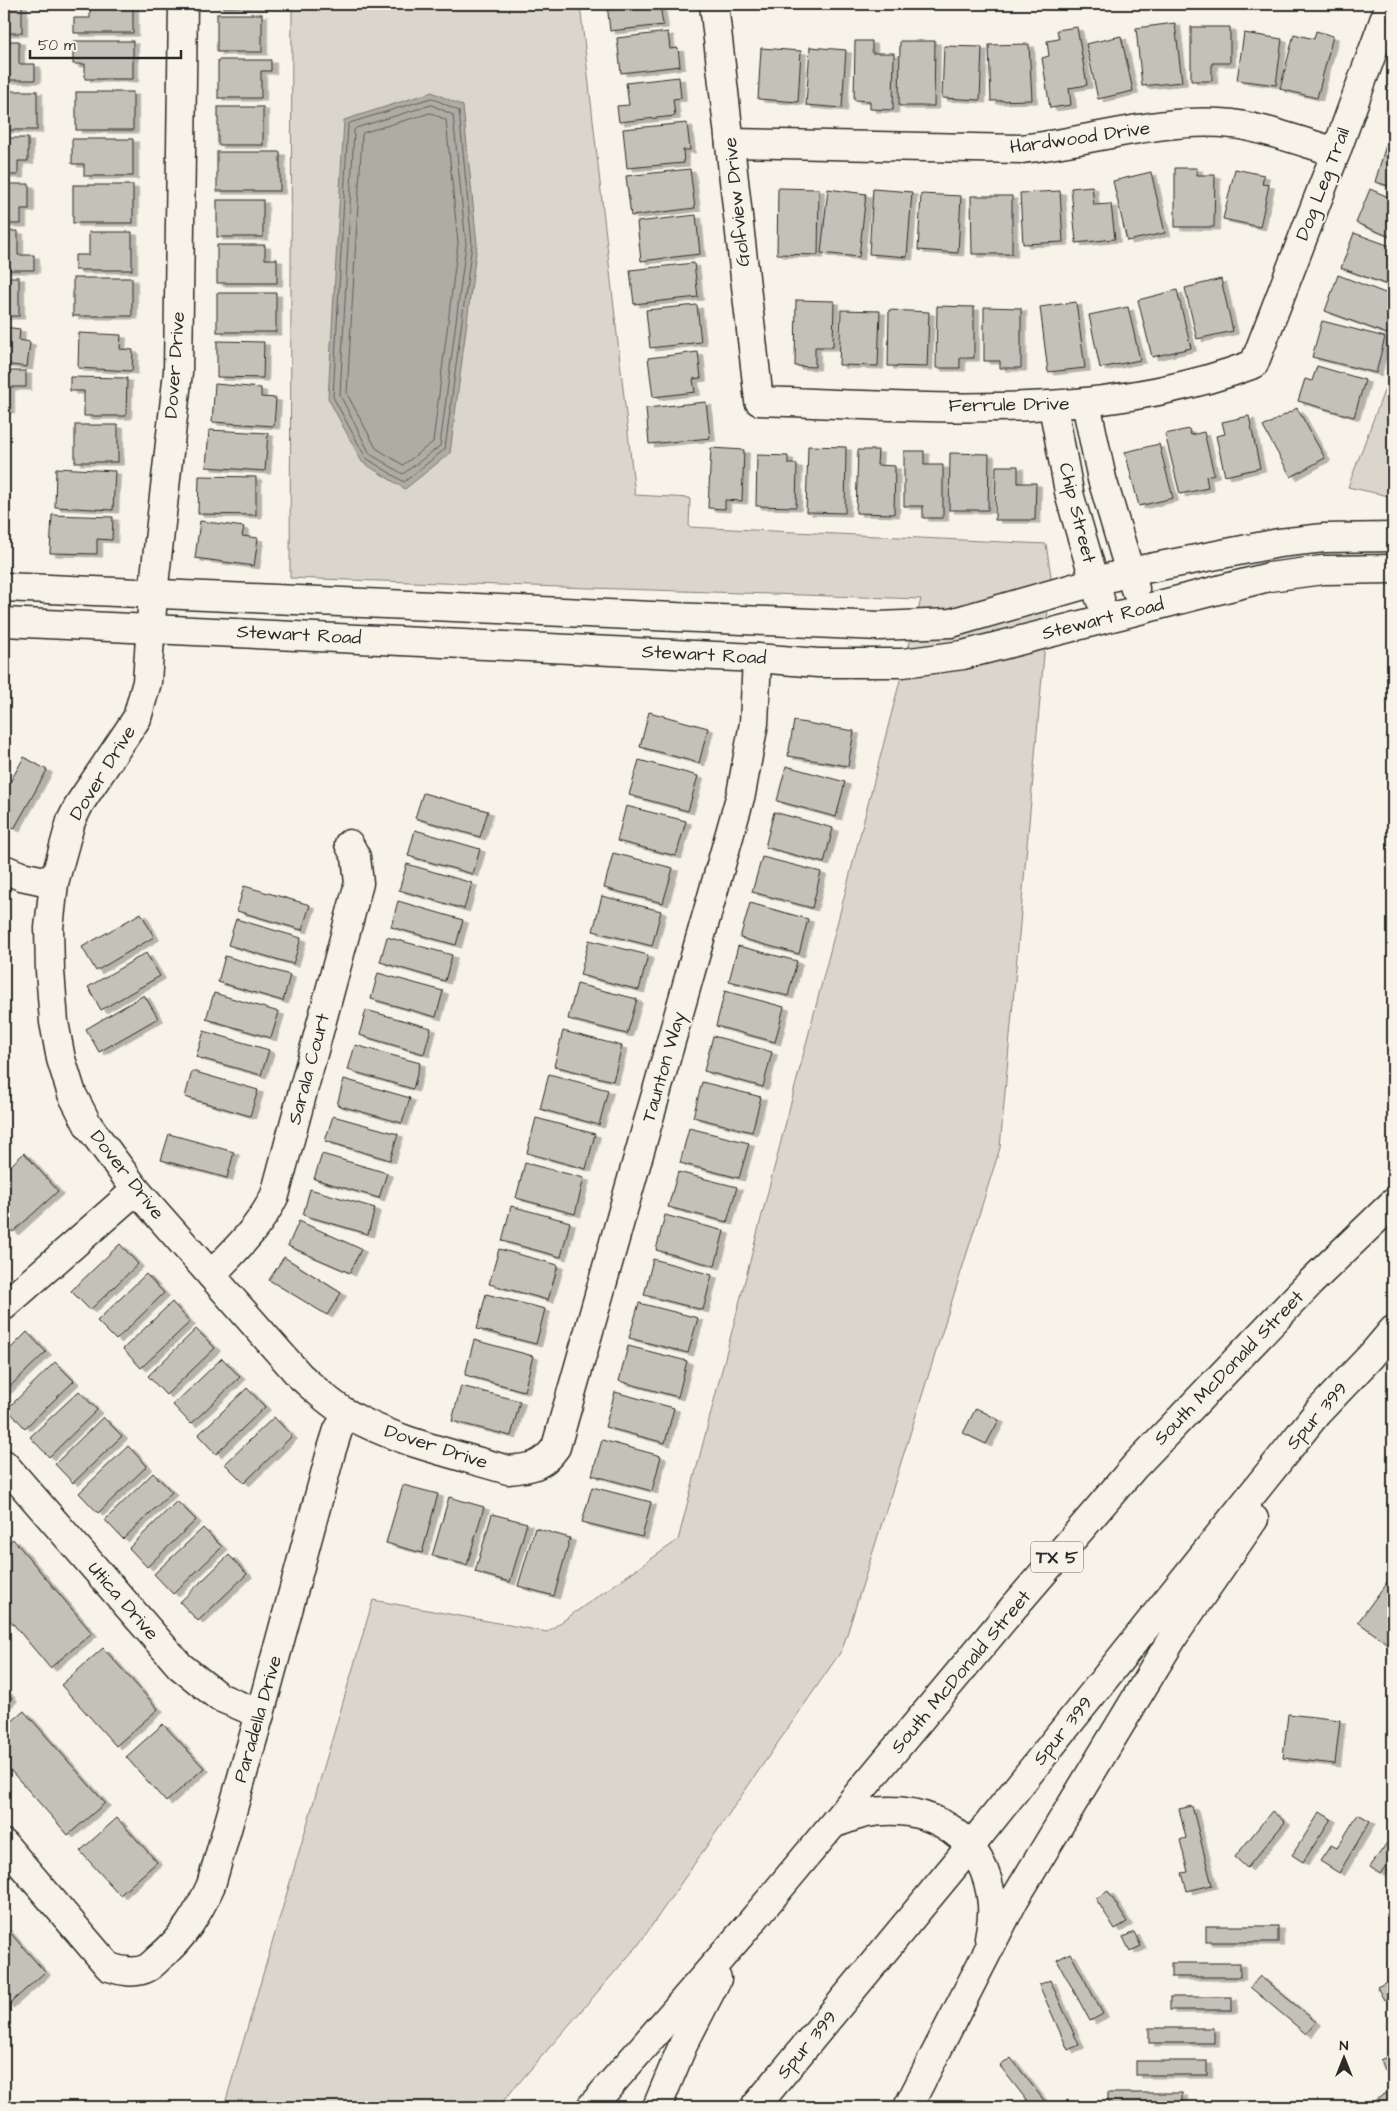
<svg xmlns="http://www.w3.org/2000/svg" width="1397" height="2111" viewBox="0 0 1397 2111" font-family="'Architects Daughter',sans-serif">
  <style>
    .green { fill: #dad6cc; stroke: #82807c }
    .water { fill: #afaca4; stroke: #7a7874 }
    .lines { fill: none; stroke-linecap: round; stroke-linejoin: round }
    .shore { stroke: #605f5b; stroke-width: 1 }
    .building { fill: #c4c1b9; stroke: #2b2b2b; filter: url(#shadow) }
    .minor-casing { stroke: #2b2b2b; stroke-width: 31 }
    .major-casing { stroke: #2b2b2b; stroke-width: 31 }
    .minor { stroke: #f7f3e8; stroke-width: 28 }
    .major { stroke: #f7f3e8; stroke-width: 28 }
    .labels { text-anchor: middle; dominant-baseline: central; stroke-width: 4; stroke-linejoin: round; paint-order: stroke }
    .shield { fill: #f7f3e8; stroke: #686764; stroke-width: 1 }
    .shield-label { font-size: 18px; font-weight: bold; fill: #2b2b2b }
    .street-label { font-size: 19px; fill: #2b2b2b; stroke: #f7f3e8 }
  </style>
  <defs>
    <filter id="shadow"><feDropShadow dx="5.5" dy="3" stdDeviation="0" flood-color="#0004"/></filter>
  </defs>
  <rect width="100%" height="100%" fill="#f7f3e8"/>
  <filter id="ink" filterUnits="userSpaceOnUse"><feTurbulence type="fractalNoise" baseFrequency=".02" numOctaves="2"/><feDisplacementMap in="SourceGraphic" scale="10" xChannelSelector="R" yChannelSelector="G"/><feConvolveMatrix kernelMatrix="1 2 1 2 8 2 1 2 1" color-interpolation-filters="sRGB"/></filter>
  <g filter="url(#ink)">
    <g class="green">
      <path d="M292,4H580L635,495L690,498L689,527L1046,544L1051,576L1000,1148L842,1650L639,1944L498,2107H224L373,1600L547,1632L678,1540L921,599L290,578Z"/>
      <path d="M1393,367V497L1348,487Z"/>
    </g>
    <path class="water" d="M432,92L463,106L477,244L450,453L405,489L362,462L328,398L344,120Z"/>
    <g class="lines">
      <g class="shore">
        <path d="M432,98L459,111L472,244L445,449L404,482L366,458L333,397L348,125L350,123Z"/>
        <path d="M432,105L453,115L466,244L440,446L403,474L370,454L340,395L354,130L356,128Z"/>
        <path d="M431,113L446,120L458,243L433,442L403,465L376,448L347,394L362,135L363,133Z"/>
      </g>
    </g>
    <g class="building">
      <rect x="4" y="4" width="18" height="29"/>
      <path d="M90,4H133V33H74V18H90Z"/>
      <path d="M218,4H274V6L218,7Z"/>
      <path d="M607,4H660L663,25L610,31Z"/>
      <rect x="217" y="14" width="45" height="38"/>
      <path d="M1175,23L1182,82L1142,86L1136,28Z"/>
      <path d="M1077,27L1087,85L1069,88L1071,105L1050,108L1042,58L1049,56L1047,41L1059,39L1057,30Z"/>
      <path d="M1191,27H1230V63H1212V81H1191Z"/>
      <path d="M1316,31L1333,36L1317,98L1280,89L1294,34L1314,39Z"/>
      <path d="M668,32L670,49L678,48L680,66L621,73L617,38Z"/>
      <path d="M1244,33L1282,39L1276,85L1237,80Z"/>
      <path d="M1121,36L1133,91L1098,99L1086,44Z"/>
      <path d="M4,41H19V64H35V80H4Z"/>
      <path d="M73,41H133V79H85V64H73Z"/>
      <path d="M855,41H872V53H894L893,110L870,109V101L854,100Z"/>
      <path d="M900,41H935L934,106H899Z"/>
      <path d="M1029,44L1032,100L991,101L989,45Z"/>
      <path d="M944,46L982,47L980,100L942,98Z"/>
      <path d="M810,47L846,50L842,108L806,105Z"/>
      <path d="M761,48L801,51L798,102L758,99Z"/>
      <path d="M218,60H271V71H261V98H218Z"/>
      <path d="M679,77L681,98L673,99L675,116L619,122L617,106L629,105L626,83Z"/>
      <rect x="4" y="91" width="33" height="39"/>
      <rect x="76" y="92" width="57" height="38"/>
      <rect x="218" y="107" width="45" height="38"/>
      <path d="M687,123L690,150H683L684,163L627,168L623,129Z"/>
      <path d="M4,138H28V161H18V175H4Z"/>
      <path d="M72,139H133V176H84V164H72Z"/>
      <path d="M1386,145L1393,147V187L1375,182Z"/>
      <rect x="217" y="152" width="63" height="39"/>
      <path d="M1175,168H1197V175H1215L1214,227H1175Z"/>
      <path d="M690,169L695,208L631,216L626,176Z"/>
      <path d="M1235,169L1264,175L1262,184L1269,185L1260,227L1223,219Z"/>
      <path d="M1151,172L1165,233L1127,241L1113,181Z"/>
      <path d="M4,184H29V209H21V224H4Z"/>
      <rect x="73" y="185" width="60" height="38"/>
      <path d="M1092,186L1094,205L1111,204L1115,239L1076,243L1071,188Z"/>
      <path d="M778,188L819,189L818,255L777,254Z"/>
      <path d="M828,189L866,194L859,257L821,253Z"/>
      <path d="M873,189L912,192L907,257L869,254Z"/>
      <path d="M1370,189L1393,199V238L1356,223Z"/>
      <path d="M1060,191L1063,242L1023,244L1020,193Z"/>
      <path d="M921,194L961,196L958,253L918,250Z"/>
      <path d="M971,196H1012V254H972Z"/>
      <rect x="217" y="200" width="46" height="37"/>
      <path d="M696,215L700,254L641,261L637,222Z"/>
      <path d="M4,231H18V255H34V270H4Z"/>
      <path d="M89,232H132V270H75V255H89Z"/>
      <path d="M1354,233L1393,247V287L1341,268Z"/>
      <path d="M217,245H265V259H277V283H217Z"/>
      <path d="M694,263L698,297L634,304L630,270Z"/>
      <path d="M1338,275L1393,296V318L1387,334L1325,311Z"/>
      <rect x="4" y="277" width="15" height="39"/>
      <rect x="73" y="278" width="59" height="38"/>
      <path d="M1221,279L1233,331L1197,339L1185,288Z"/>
      <path d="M1177,290L1191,348L1152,357L1138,300Z"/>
      <rect x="217" y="293" width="59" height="39"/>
      <path d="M796,300L834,301L833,347H815V367L795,366Z"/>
      <path d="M1076,302L1085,368L1048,372L1040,307Z"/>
      <path d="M697,305L701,342L650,348L646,310Z"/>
      <path d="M937,306L974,307V358H960V368H936Z"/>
      <path d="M984,307L1021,308V368H1000V361H984Z"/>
      <path d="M1128,307L1140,360L1100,368L1089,315Z"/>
      <path d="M841,310L880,311L878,366L839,365Z"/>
      <path d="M889,310L929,312L927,367L888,366Z"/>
      <path d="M1322,321L1385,337L1376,373L1312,357Z"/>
      <path d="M4,327L20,329L19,340L30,342L27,367L4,364Z"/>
      <path d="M79,333L121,335L120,349L133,350L132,371L78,368Z"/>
      <path d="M217,341L264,342L263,378L217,377Z"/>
      <path d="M698,352L701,378L693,379L695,392L653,397L648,358Z"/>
      <path d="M1317,366L1365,380L1354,417L1298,401L1305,379L1312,381Z"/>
      <path d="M4,371H26V387H9V410H4Z"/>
      <path d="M70,377L127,378L126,416H84V391H70Z"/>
      <path d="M215,384L261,388V397L276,398L274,426L212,422Z"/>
      <path d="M706,402L710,438L649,444L646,408Z"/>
      <path d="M1297,408L1325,458L1291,477L1263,427Z"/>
      <path d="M1249,416L1260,468L1225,476L1216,436L1225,434L1222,422Z"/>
      <rect x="75" y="425" width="43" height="37"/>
      <path d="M1189,429L1191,435L1204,432L1214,474L1206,476L1208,488L1180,494L1165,434Z"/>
      <path d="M209,430L268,433L265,471L206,467Z"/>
      <path d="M1159,444L1173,498L1139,506L1125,452Z"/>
      <path d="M808,446L846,447L845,513L806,512Z"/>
      <path d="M711,448L744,450L742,501L725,500V509L708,508Z"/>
      <path d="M858,450H878L877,465L895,466L894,514L856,513Z"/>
      <path d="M904,451H924V465H943V518H923V506H904Z"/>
      <path d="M950,453L989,454L988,510H949Z"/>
      <path d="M757,455L788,456V464H797L796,507L756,506Z"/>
      <path d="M996,466H1018V483H1036L1035,520H995Z"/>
      <path d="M56,468L115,471L113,510L55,507Z"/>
      <path d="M199,476L256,477V515L198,514Z"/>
      <path d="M52,515L113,517L112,540L97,539V554L50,553Z"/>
      <path d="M200,521L244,527L242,536L258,538L254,566L195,558Z"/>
      <path d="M649,712L708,728L699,763L640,747Z"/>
      <path d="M794,721L854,731L848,766L788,756Z"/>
      <path d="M24,757L47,770L14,829L4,823V793Z"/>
      <path d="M639,760L698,776L688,811L629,795Z"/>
      <path d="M786,766L845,782L836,817L777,801Z"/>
      <path d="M423,793L488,811L480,837L415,818Z"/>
      <path d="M626,806L686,821L676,856L617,841Z"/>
      <path d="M774,812L833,828L824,863L765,847Z"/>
      <path d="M415,830L480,849L473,874L408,856Z"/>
      <path d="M613,853L673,868L663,903L604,888Z"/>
      <path d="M762,857L821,872L812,908L752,892Z"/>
      <path d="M407,864L472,883L464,909L399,890Z"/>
      <path d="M244,886L310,905L302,930L237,911Z"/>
      <path d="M602,896L661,911L652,946L593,931Z"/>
      <path d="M398,901L463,920L456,945L391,927Z"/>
      <path d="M750,903L808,919L799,954L740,938Z"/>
      <path d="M141,913L154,937L96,971L82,947Z"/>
      <path d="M236,919L301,938L293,964L228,945Z"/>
      <path d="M387,937L452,955L445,981L380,962Z"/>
      <path d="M589,940L648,955L639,990L580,975Z"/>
      <path d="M738,946L797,961L788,996L729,981Z"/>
      <path d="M146,953L160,976L101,1010L88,987Z"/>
      <path d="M225,956L290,975L283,1001L218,982Z"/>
      <path d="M378,973L443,991L436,1017L371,999Z"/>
      <path d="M577,984L637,999L627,1034L568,1019Z"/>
      <path d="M725,991L784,1007L775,1042L716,1026Z"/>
      <path d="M214,993L279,1012L271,1038L206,1019Z"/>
      <path d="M144,995L158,1018L99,1052L86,1029Z"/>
      <path d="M366,1010L431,1028L424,1054L359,1035Z"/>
      <path d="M204,1031L269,1050L261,1075L196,1057Z"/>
      <path d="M563,1031L622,1046L613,1081L554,1066Z"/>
      <path d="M713,1036L772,1052L763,1087L704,1071Z"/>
      <path d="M355,1045L420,1063L413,1089L348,1070Z"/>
      <path d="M192,1071L258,1090L250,1116L185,1097Z"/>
      <path d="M549,1074L608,1090L599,1125L540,1109Z"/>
      <path d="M344,1079L410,1098L402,1123L337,1105Z"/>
      <path d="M702,1082L761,1097L752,1132L693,1117Z"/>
      <path d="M333,1116L398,1134L390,1160L325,1141Z"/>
      <path d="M536,1118L595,1134L586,1169L527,1153Z"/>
      <path d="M689,1128L749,1143L739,1178L680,1163Z"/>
      <path d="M169,1134L234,1152L227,1178L161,1160Z"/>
      <path d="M24,1153L58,1191L13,1232L4,1221V1172Z"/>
      <path d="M322,1154L387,1173L379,1198L314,1179Z"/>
      <path d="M525,1163L584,1178L575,1214L516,1198Z"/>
      <path d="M678,1172L737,1187L727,1222L668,1207Z"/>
      <path d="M310,1189L375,1208L368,1234L303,1215Z"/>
      <path d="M511,1206L570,1222L561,1257L502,1241Z"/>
      <path d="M665,1215L724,1231L715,1266L656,1250Z"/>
      <path d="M299,1221L361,1249L350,1273L288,1246Z"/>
      <path d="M120,1244L138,1264L90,1310L71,1291Z"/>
      <path d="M499,1249L558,1265L548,1300L489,1284Z"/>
      <path d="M284,1257L341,1293L327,1315L269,1280Z"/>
      <path d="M653,1259L712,1275L703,1310L644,1295Z"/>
      <path d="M146,1274L164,1293L116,1340L97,1321Z"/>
      <path d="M486,1294L545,1309L536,1344L477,1329Z"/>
      <path d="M172,1302L190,1322L141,1368L123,1349Z"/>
      <path d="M639,1303L698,1318L688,1353L629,1338Z"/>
      <path d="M196,1329L215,1348L166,1395L148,1376Z"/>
      <path d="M27,1332L46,1352L4,1392V1355Z"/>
      <path d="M474,1340L533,1356L524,1391L465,1375Z"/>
      <path d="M628,1346L687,1361L678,1397L619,1381Z"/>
      <path d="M222,1358L240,1377L191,1424L173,1405Z"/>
      <path d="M55,1362L74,1381L25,1428L7,1409Z"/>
      <path d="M461,1386L520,1401L511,1436L452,1421Z"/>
      <path d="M247,1388L265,1407L216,1454L198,1435Z"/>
      <path d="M79,1391L97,1410L49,1457L30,1437Z"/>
      <path d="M615,1392L674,1408L665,1443L605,1427Z"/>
      <path d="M976,1408L999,1420L986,1444L963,1433Z"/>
      <path d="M103,1417L122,1436L73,1483L55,1464Z"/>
      <path d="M274,1417L292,1436L244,1483L225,1464Z"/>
      <path d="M602,1440L661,1456L652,1491L592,1475Z"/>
      <path d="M128,1446L147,1466L98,1513L79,1493Z"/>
      <path d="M153,1473L172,1492L123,1539L105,1520Z"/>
      <path d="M403,1485L438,1494L422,1553L386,1543Z"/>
      <path d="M592,1487L651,1502L642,1537L582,1522Z"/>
      <path d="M449,1497L484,1507L467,1565L432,1556Z"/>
      <path d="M177,1501L196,1520L147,1567L129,1548Z"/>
      <path d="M492,1514L527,1523L510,1582L475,1572Z"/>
      <path d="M203,1528L222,1547L173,1594L154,1574Z"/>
      <path d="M535,1528L570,1538L554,1596L518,1586Z"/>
      <path d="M13,1539L92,1633L50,1668L4,1613V1547Z"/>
      <path d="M229,1555L247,1574L198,1621L180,1602Z"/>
      <path d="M1393,1574V1648L1358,1622Z"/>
      <path d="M103,1648L158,1709L116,1746L61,1685Z"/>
      <path d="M4,1689L12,1698L4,1706Z"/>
      <path d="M24,1711L105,1803L68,1835L4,1763V1728Z"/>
      <path d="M1288,1714L1340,1720L1335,1764L1283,1758Z"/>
      <path d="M163,1724L204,1768L166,1802L126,1757Z"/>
      <path d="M1192,1806L1212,1885L1187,1891L1182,1873L1188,1872L1180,1840L1186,1838L1179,1809Z"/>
      <path d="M1272,1811L1285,1822L1247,1868L1235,1857Z"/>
      <path d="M1320,1812L1331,1819L1303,1862L1292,1855Z"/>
      <path d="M1358,1814L1370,1821L1339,1873L1320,1861L1331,1845L1337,1848Z"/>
      <path d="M117,1818L157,1862L120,1895L80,1851Z"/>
      <path d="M1393,1834V1855L1380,1874L1370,1867Z"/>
      <path d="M1108,1891L1127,1922L1115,1929L1096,1899Z"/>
      <rect x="1206" y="1926" width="72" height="16"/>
      <path d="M5,1927L45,1972L8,2005L4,2000Z"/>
      <path d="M1134,1932L1141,1946L1130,1951L1123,1937Z"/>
      <path d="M1070,1953L1103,2014L1090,2021L1057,1960Z"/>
      <rect x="1171" y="1963" width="69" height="14"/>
      <path d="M1393,1969V1995L1384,2000L1377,1987L1391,1980L1387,1972Z"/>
      <path d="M1260,1976L1316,2022L1306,2034L1250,1987Z"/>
      <path d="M1050,1980L1079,2045L1068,2050L1039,1985Z"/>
      <rect x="1170" y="1997" width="62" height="13"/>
      <rect x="1149" y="2028" width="65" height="15"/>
      <path d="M1393,2054V2066L1384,2070L1380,2060Z"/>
      <path d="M1011,2058L1049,2107H1032L1000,2066Z"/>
      <rect x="1136" y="2061" width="71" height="14"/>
      <path d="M1393,2089V2107H1371L1369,2104Z"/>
      <rect x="1108" y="2093" width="74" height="14"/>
    </g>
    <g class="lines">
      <defs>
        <g id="minor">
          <path d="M183,4L178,372L153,594L147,682L137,718L80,803L71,821L54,883L49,928L50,971L54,1022L61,1059L72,1094L88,1125L136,1190L300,1376C315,1389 330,1404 348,1414C396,1442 455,1454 508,1470C531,1468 542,1467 556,1447L741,794L754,723L757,658"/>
          <path d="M714,4L759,401C925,406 1095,424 1254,364L1336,152L1390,4"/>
          <path d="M730,143L1021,149C1090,142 1164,116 1233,124C1268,129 1302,142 1336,152"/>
          <path d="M1086,403L1102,479L1135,589"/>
          <path d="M1053,406L1070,497L1100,599"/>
          <path d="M4,587L879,626L951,623L1129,572L1279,543L1324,538L1393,537"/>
          <path d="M4,622L757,658L818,663H903L963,655L1269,577L1323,570L1393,569"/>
          <path d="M4,869L21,876L54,883"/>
          <path d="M211,1275C235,1250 260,1227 275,1195L359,883L356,857L349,844"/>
          <path d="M4,1306L136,1190"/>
          <path d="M4,1464L180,1666L219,1697L260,1714"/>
          <path d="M4,1844L109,1967C120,1971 136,1974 147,1968C151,1966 156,1961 159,1958C183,1938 198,1914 211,1885L260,1714L331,1452L338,1430L348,1414"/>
        </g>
        <g id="major">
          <path d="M835,1823C845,1820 856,1815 867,1813C931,1802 986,1837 992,1904C993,1915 991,1927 989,1938"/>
          <path d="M591,2107L743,1932L1013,1608L1135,1466L1311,1282L1393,1203"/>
          <path d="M657,2107L683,2045L717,1979"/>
          <path d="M755,2107L970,1847L1317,1413L1371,1356L1393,1330"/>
          <path d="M908,2107L1014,1900L1175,1634L1254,1519"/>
        </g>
      </defs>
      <use href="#minor" class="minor-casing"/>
      <use href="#major" class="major-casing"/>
      <use href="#minor" class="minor"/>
      <use href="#major" class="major"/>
    </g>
  </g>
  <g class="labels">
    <rect class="shield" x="1031" y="1541.5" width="52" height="31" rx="4"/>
    <g class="shield-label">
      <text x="1057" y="1557">TX 5</text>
    </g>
    <g class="street-label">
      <text transform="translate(1080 138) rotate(-8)">Hardwood Drive</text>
      <text transform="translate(1323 184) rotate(-69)">Dog Leg Trail</text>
      <text transform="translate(737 202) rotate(-96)">Golfview Drive</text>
      <text transform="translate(175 365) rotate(-86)">Dover Drive</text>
      <text transform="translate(1009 405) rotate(-1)">Ferrule Drive</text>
      <text transform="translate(1077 513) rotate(76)">Chip Street</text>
      <text transform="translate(1103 619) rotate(-14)">Stewart Road</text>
      <text transform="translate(299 635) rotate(3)">Stewart Road</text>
      <text transform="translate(704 655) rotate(3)">Stewart Road</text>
      <text transform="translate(103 773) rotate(-58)">Dover Drive</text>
      <text transform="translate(664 1067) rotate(-74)">Taunton Way</text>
      <text transform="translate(309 1069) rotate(-75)">Sarala Court</text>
      <text transform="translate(127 1175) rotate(52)">Dover Drive</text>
      <text transform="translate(1229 1368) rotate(-46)">South McDonald Street</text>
      <text transform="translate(1317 1416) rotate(-49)">Spur 399</text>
      <text transform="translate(436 1447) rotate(18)">Dover Drive</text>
      <text transform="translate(123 1601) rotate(49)">Utica Drive</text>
      <text transform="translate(961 1672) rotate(-50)">South McDonald Street</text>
      <text transform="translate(258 1719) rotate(-74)">Paradella Drive</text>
      <text transform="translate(1063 1731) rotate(-51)">Spur 399</text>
      <text transform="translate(807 2045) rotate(-50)">Spur 399</text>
    </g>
  </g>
  <rect width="1397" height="2111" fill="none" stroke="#f7f3e8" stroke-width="20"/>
  <rect x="10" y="10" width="1377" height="2091" fill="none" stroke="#2b2b2b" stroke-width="2" filter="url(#ink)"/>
  <g transform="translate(1344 2058)" stroke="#f7f3e8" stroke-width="4" paint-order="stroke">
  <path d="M0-4L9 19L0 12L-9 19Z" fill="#2b2b2b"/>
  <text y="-8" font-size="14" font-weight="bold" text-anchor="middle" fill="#2b2b2b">N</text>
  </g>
  <path d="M30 50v8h151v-8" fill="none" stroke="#2b2b2b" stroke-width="2.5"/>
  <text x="38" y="50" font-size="15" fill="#2b2b2b" stroke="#f7f3e8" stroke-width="4" paint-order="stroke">50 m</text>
</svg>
